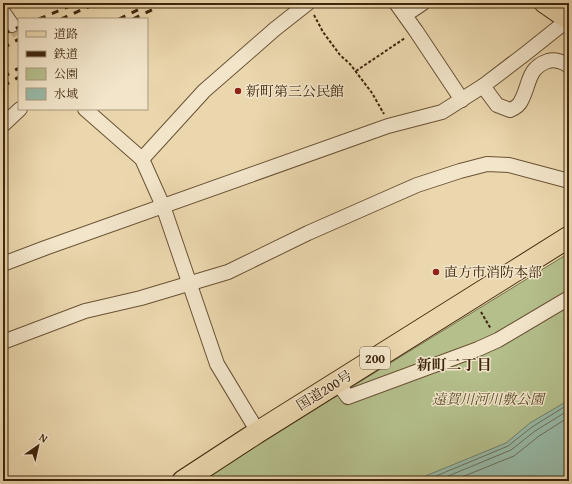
<svg xmlns="http://www.w3.org/2000/svg" width="572" height="484" viewBox="0 0 572 484" font-family="'Gentium Book Plus','Noto Serif JP',serif">
  <style>
    .green { fill: #b4bf8c; stroke: #7a724c }
    .water { fill: #98baa8; stroke: #747f6a }
    .lines { fill: none; stroke-linecap: round; stroke-linejoin: round }
    .shore { stroke: #6c705a; stroke-width: 1 }
    .minor-tunnel { stroke: #c9b48e; stroke-width: 14; stroke-dasharray: 14 7; stroke-linecap: butt }
    .minor-casing { stroke: #6a5234; stroke-width: 16 }
    .major-casing { stroke: #3f260c; stroke-width: 20 }
    .highway-casing { stroke: #3f260c; stroke-width: 23 }
    .path { stroke: #3f260c; stroke-width: 2; stroke-dasharray: 3 2; stroke-linecap: butt }
    .minor { stroke: #f2e5ca; stroke-width: 14 }
    .major { stroke: #ebd7ae; stroke-width: 18 }
    .highway { stroke: #ebd7ae; stroke-width: 21 }
    .rail { stroke: #3f260c; stroke-width: 3; stroke-dasharray: 7 7; stroke-linecap: butt }
    .poi-dot { fill: #8f2418; stroke: #f2e5ca; stroke-width: 1.5 }
    .labels { text-anchor: middle; dominant-baseline: central; stroke-width: 3; stroke-linejoin: round; paint-order: stroke }
    .shield { fill: #f2e5ca; stroke: #755f45; stroke-width: 1 }
    .shield-label { font-size: 13px; font-weight: bold; fill: #3f260c }
    .poi-label { font-size: 14px; fill: #3f260c; stroke: #f2e5ca; text-anchor: start }
    .street-label { font-size: 14px; fill: #3f260c; stroke: #f2e5ca }
    .park-label { font-size: 14px; font-style: italic; fill: #5c4c2c; stroke: #f2e5ca }
    .neighbourhood-label { font-size: 15px; font-weight: bold; fill: #3f260c; stroke: #f2e5ca }
  </style>
  <rect width="100%" height="100%" fill="#ebd7ae"/>
  <filter id="stains"><feTurbulence type="fractalNoise" baseFrequency=".005" numOctaves="4"/><feColorMatrix values="0 0 0 0 .2 0 0 0 0 .09 0 0 0 0 .02 0 0 0 .5 -.17"/></filter>
  <radialGradient id="worn" r=".72"><stop offset=".6" stop-color="#630" stop-opacity="0"/><stop offset="1" stop-color="#630" stop-opacity=".3"/></radialGradient>
  <path class="green" d="M569,253V481H200L249,450Z"/>
  <path class="water" d="M569,400V481H417L423,477L506,443L530,423Z"/>
  <g class="lines">
    <g class="shore">
      <path d="M424,481L508,446L532,427L569,404"/>
      <path d="M436,481L511,450L535,431L569,410"/>
      <path d="M452,481L514,456L539,436L569,417"/>
    </g>
    <path class="minor-tunnel" d="M12,25L19,33"/>
    <defs>
      <g id="minor">
        <path d="M396,3L416,31L462,100"/>
        <path d="M3,12L12,25"/>
        <path d="M405,15L423,3"/>
        <path d="M483,86L497,105L510,110C515,108 519,106 521,101C530,85 527,68 548,61C555,59 564,62 569,66"/>
        <path d="M85,109L142,159L163,206L217,364L258,432"/>
        <path d="M3,125L20,109"/>
        <path d="M142,159L204,91L275,29L308,3"/>
        <path d="M3,264L45,248L388,126L442,112L483,86L525,54L569,19"/>
        <path d="M3,342L85,311L141,298L228,272L308,233L417,185L460,171L487,164L509,165L569,181"/>
        <path d="M337,382L348,397L478,349L498,340L569,298"/>
      </g>
      <path id="major" d="M543,3L569,21"/>
      <path id="highway" d="M183,481L258,432L569,237"/>
    </defs>
    <use href="#minor" class="minor-casing"/>
    <use href="#major" class="major-casing"/>
    <use href="#highway" class="highway-casing"/>
    <g class="path">
      <path d="M314,15L323,32L340,55L350,64L372,93L384,114"/>
      <path d="M356,71L405,38"/>
      <path d="M481,312L491,329"/>
    </g>
    <use href="#minor" class="minor"/>
    <use href="#major" class="major"/>
    <use href="#highway" class="highway"/>
    <g class="rail">
      <path d="M39,19L77,3"/>
      <path d="M61,19L97,3"/>
      <path d="M119,19L152,3"/>
      <path d="M133,19L166,3"/>
      <path d="M3,34L19,27"/>
      <path d="M3,48L19,39"/>
      <path d="M3,77L19,68"/>
      <path d="M3,86L19,77"/>
    </g>
  </g>
  <g class="poi-dot">
    <circle cx="238" cy="91" r="4"/>
    <circle cx="436" cy="272" r="4"/>
  </g>
  <g class="labels">
    <rect class="shield" x="360" y="347" width="30" height="22" rx="3"/>
    <g class="shield-label">
      <text x="375" y="358">200</text>
    </g>
    <g class="poi-label">
      <text x="246" y="91">新町第三公民館</text>
      <text x="444" y="272">直方市消防本部</text>
    </g>
    <g class="street-label">
      <text transform="translate(324 390) rotate(-32)">国道200号</text>
    </g>
    <g class="park-label">
      <text x="488" y="399">遠賀川河川敷公園</text>
    </g>
    <g class="neighbourhood-label">
      <text x="454" y="364">新町二丁目</text>
    </g>
  </g>
  <rect width="572" height="484" fill="none" stroke="#ebd7ae" stroke-width="16"/>
  <rect x="4" y="4" width="564" height="476" fill="none" stroke="#3f260c" stroke-width="2"/>
  <rect x="8" y="8" width="556" height="468" fill="none" stroke="#3f260c"/>
  <rect x="18" y="18" width="130" height="92" fill="#f2e5ca" stroke="#aa997e"/>
  <rect x="26" y="31" width="20" height="6" fill="#ebd7ae" stroke="#aa997e"/>
  <text x="54" y="38" font-size="12" fill="#3f260c">道路</text>
  <rect x="26" y="51" width="20" height="6" fill="#3f260c" stroke="#aa997e"/>
  <text x="54" y="58" font-size="12" fill="#3f260c">鉄道</text>
  <rect x="26" y="68" width="20" height="12" fill="#b4bf8c" stroke="#aa997e"/>
  <text x="54" y="78" font-size="12" fill="#3f260c">公園</text>
  <rect x="26" y="88" width="20" height="12" fill="#98baa8" stroke="#aa997e"/>
  <text x="54" y="98" font-size="12" fill="#3f260c">水域</text>
  <g transform="translate(38 446) rotate(34)" stroke="#f2e5ca" stroke-width="3" paint-order="stroke">
  <path d="M0-3L7 15L0 10L-7 15Z" fill="#3f260c"/>
  <text y="-6" font-size="11" font-weight="bold" text-anchor="middle" fill="#3f260c">N</text>
  </g>
  <rect width="100%" height="100%" filter="url(#stains)"/>
  <rect width="100%" height="100%" fill="url(#worn)"/>
</svg>
